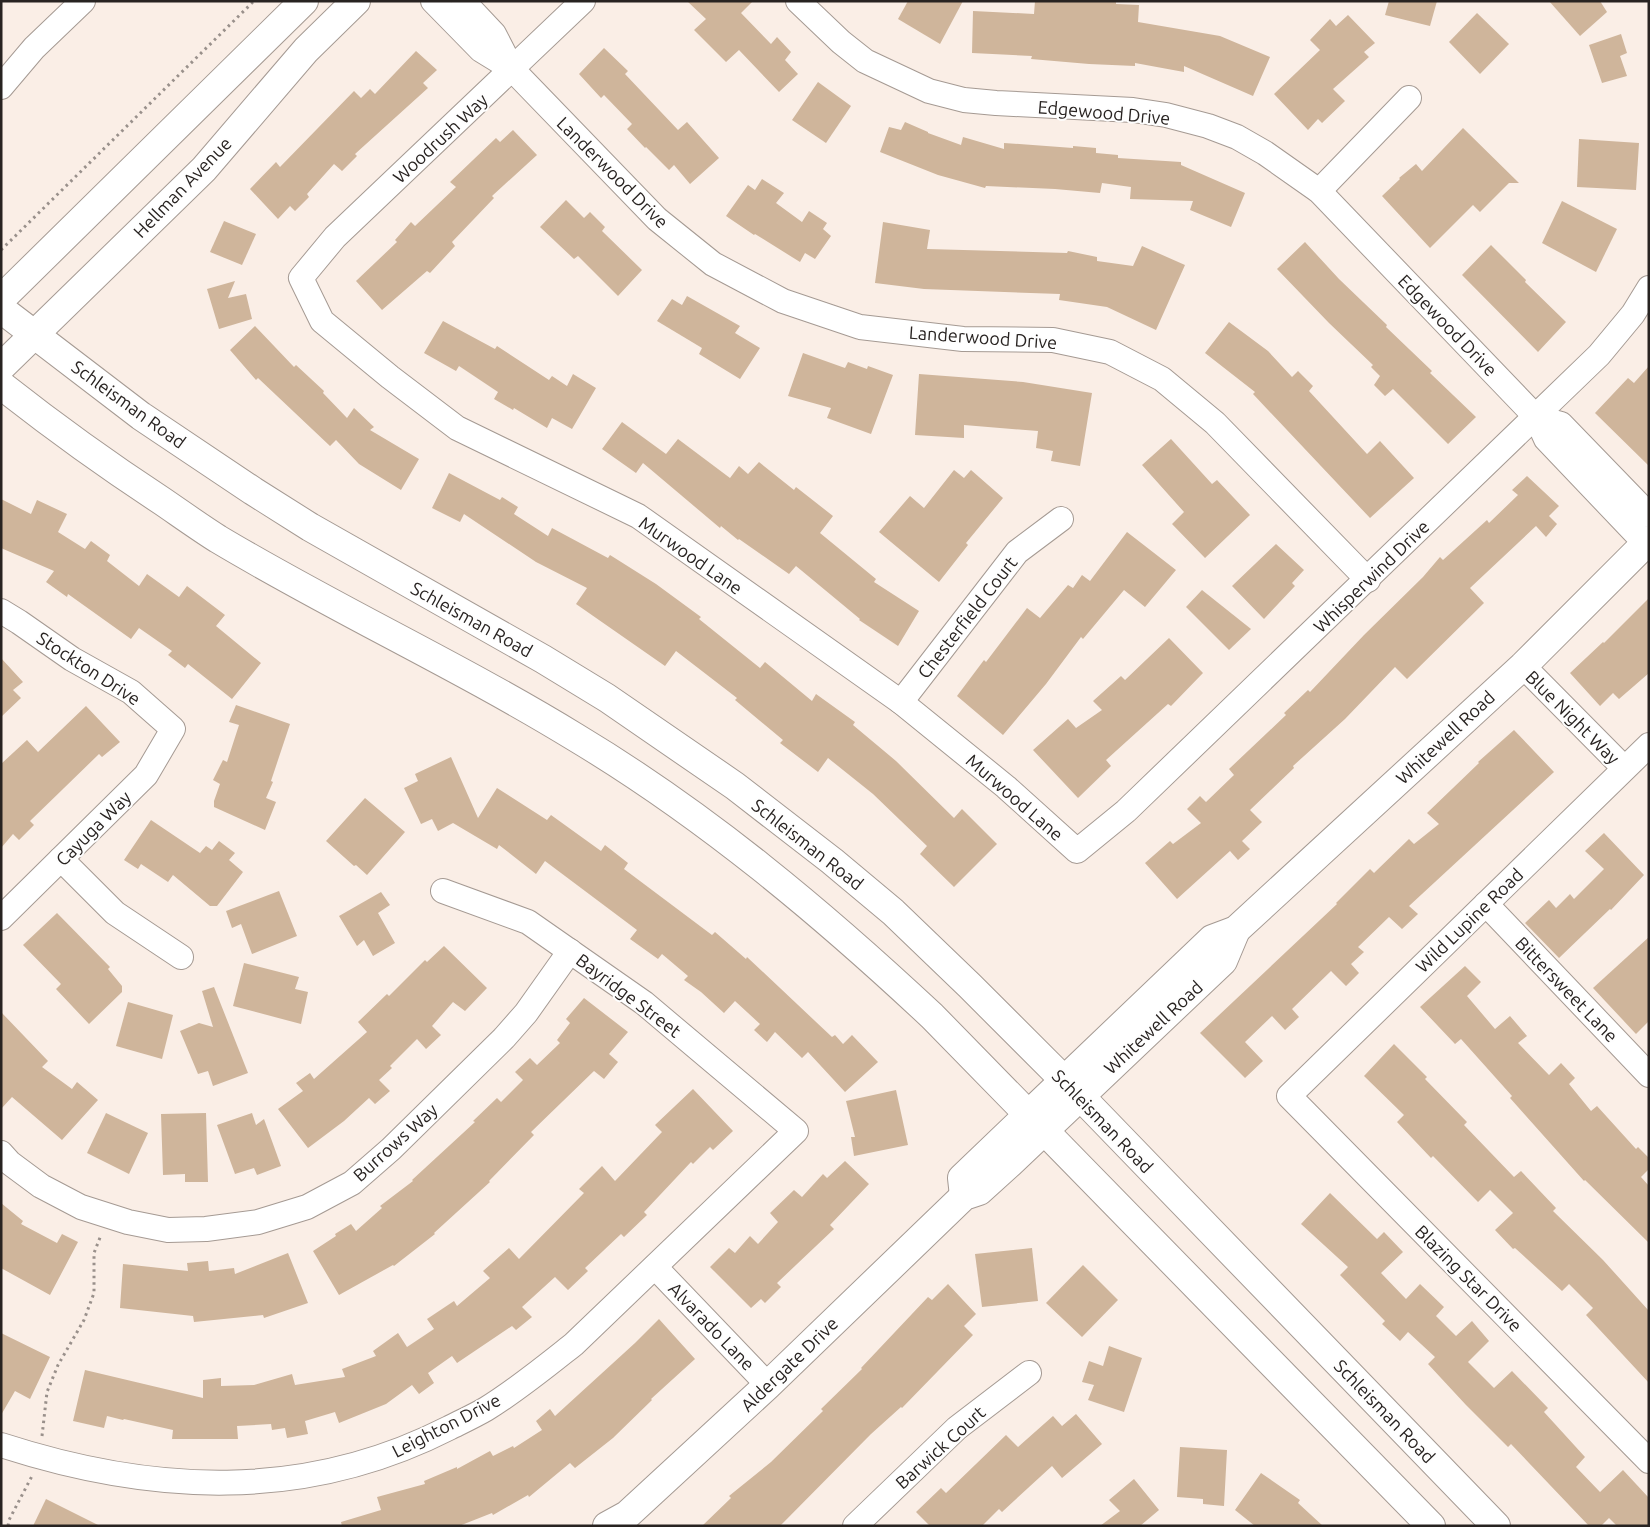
<svg xmlns="http://www.w3.org/2000/svg" width="1650" height="1527" viewBox="0 0 1650 1527" font-family="Ubuntu,sans-serif">
  <style>
    .building { fill: #cfb59b }
    .lines { fill: none; stroke-linecap: round; stroke-linejoin: round }
    .street-casing { stroke: #a59a93; stroke-width: 26 }
    .secondary-casing { stroke: #a59a93; stroke-width: 30 }
    .primary-casing { stroke: #a59a93; stroke-width: 30 }
    .path { stroke: #99908b; stroke-width: 3; stroke-dasharray: 2.5 4; stroke-linecap: butt }
    .street { stroke: #fff; stroke-width: 24 }
    .secondary { stroke: #fff; stroke-width: 28 }
    .primary { stroke: #fff; stroke-width: 28 }
    .labels { text-anchor: middle; dominant-baseline: central; stroke-width: 4; stroke-linejoin: round; paint-order: stroke }
    .street-label { font-size: 18px; fill: #282321; stroke: #fefefe }
  </style>
  <rect width="100%" height="100%" fill="#faeee6"/>
  <g class="building">
    <path d="M687,1H753L741,13L771,44L777,37L791,52L785,60L798,74L779,92L739,50L726,62L694,30L706,19Z"/>
    <path d="M908,1H963L940,44L898,19Z"/>
    <path d="M1035,1H1116V4L1139,5L1138,22L1220,36L1270,57L1253,96L1184,66V72L1135,63V66L1089,64L1031,59L1032,56L972,53L973,11L1034,14Z"/>
    <path d="M1389,1H1437L1430,26L1385,15Z"/>
    <path d="M1549,1H1600L1607,12L1580,36Z"/>
    <path d="M1477,13L1509,44L1480,74L1449,42Z"/>
    <path d="M1348,15L1375,43L1364,52L1369,57L1333,89L1345,101L1322,123L1318,119L1308,130L1274,94L1320,50L1310,40L1330,19L1336,26Z"/>
    <path d="M1621,34L1627,53L1620,56L1627,76L1602,83L1589,45Z"/>
    <path d="M604,48L628,71L625,74L678,130L687,122L719,158L690,184L674,165L669,170L646,147L645,148L627,129L632,124L604,95L601,98L579,74Z"/>
    <path d="M416,51L437,70L423,83L428,88L355,154L357,156L342,171L334,164L307,194L309,197L295,211L290,206L278,219L250,189L276,162L280,167L354,91L361,98L370,89L375,94Z"/>
    <path d="M818,82L851,106L826,143L792,120Z"/>
    <path d="M905,122L928,132V133L961,145L963,137L1004,149V143L1073,148V146L1096,148V153L1118,155V158L1181,162V165L1245,193L1231,227L1190,210L1193,201L1130,199L1131,187L1102,183L1100,193L1055,189L986,186L985,188L938,175L880,152L889,127L901,130Z"/>
    <path d="M1463,128L1519,183H1509L1480,212L1473,205L1430,248L1382,196L1400,179L1399,178L1416,164L1422,171Z"/>
    <path d="M513,130L537,155L492,196L494,198L452,242L455,246L430,273L427,271L382,310L356,281L397,242L395,240L411,222L415,226L456,187L450,182L496,138L500,142Z"/>
    <path d="M1579,139L1639,143L1636,190L1577,187Z"/>
    <path d="M762,179L784,193L776,203L802,222L809,211L827,223L823,229L831,236L815,259L805,253L800,262L755,234L754,235L726,216L748,185L755,190Z"/>
    <path d="M566,200L584,218L590,212L605,227L602,231L642,270L618,296L578,256L574,259L540,227Z"/>
    <path d="M1562,201L1617,229L1596,272L1542,243Z"/>
    <path d="M224,221L256,234L242,265L210,252Z"/>
    <path d="M883,222L930,230L927,249L1067,253L1068,251L1097,257V261L1133,266L1142,246L1185,265L1156,330L1107,307L1059,300L1060,294L924,289L875,283Z"/>
    <path d="M1305,242L1339,279L1387,325L1386,327L1432,371L1430,373L1476,417L1448,444L1393,389L1385,396L1374,385L1380,376L1371,367L1373,365L1329,323L1277,269Z"/>
    <path d="M1491,245L1526,280L1525,282L1566,322L1538,352L1462,275Z"/>
    <path d="M235,281L228,298L246,294L252,319L219,329L207,289Z"/>
    <path d="M687,296L740,326L735,333L760,348L740,379L699,354L702,348L657,321L672,299L682,305Z"/>
    <path d="M443,321L495,349L497,346L549,380L552,376L567,386L573,374L596,388L572,429L552,418L547,428L514,408L513,410L494,399L498,392L459,366L456,371L424,353Z"/>
    <path d="M1229,322L1268,351L1292,377L1298,371L1313,386L1309,391L1367,454L1380,441L1414,478L1370,518L1253,394L1255,392L1205,353Z"/>
    <path d="M255,326L294,367L296,365L324,391L323,393L347,418L354,408L374,427L370,430L419,459L401,490L359,464L336,440L330,446L258,378L256,380L230,350Z"/>
    <path d="M803,353L845,368L848,362L867,369L868,366L893,375L871,434L827,418L831,408L788,396Z"/>
    <path d="M1649,366V466L1595,413L1628,378L1634,383Z"/>
    <path d="M919,374L1023,382L1092,393L1080,466L1051,461L1053,451L1036,448L1038,431L964,425V438L915,435Z"/>
    <path d="M622,422L666,454L678,439L730,478L739,466L748,474L759,462L794,490L796,487L833,516L820,533L876,579L874,582L919,611L898,646L859,620L860,619L796,566L789,574L739,539L738,540L721,526L720,528L643,463L636,473L602,449Z"/>
    <path d="M1171,439L1212,484L1217,480L1250,515L1205,558L1172,524L1184,512L1142,465Z"/>
    <path d="M954,470L964,478L971,470L1003,498L966,543L968,545L939,582L879,532L910,496L924,508Z"/>
    <path d="M449,473L500,500L502,497L518,507L514,514L548,536L552,528L608,558L610,555L656,584L701,617L699,619L760,668L765,662L812,701L816,694L855,722L853,725L896,761L954,818L962,809L997,844L954,887L920,854L927,846L873,794L828,758L818,772L780,743L783,740L735,700L737,698L676,651L665,666L576,604L587,588L536,562L464,514L460,522L432,508Z"/>
    <path d="M1527,476L1559,506L1549,516L1557,524L1546,537L1536,526L1470,588L1484,603L1407,679L1395,667L1345,719L1293,766L1294,768L1250,810L1262,822L1242,841L1250,849L1238,860L1230,851L1177,899L1145,863L1170,841L1173,844L1201,823L1187,809L1200,796L1206,802L1234,775L1229,769L1286,715L1284,713L1308,690L1310,692L1364,635L1423,577L1440,557L1443,560L1487,520L1489,523L1518,495L1512,490Z"/>
    <path d="M1,499L31,514L37,500L67,514L58,532L85,549L91,541L110,555L107,561L139,586L147,574L179,597L187,586L225,615L216,626L261,663L232,699L188,664L185,668L168,655L172,651L139,628L131,639L68,594L67,597L46,582L54,571L1,548Z"/>
    <path d="M1127,532L1176,570L1145,607L1124,590L1083,639L1081,637L1046,684L1003,735L957,696L984,660L986,662L1027,608L1040,618L1068,585L1073,588L1082,575L1090,581Z"/>
    <path d="M1276,544L1304,570L1292,583L1295,586L1264,619L1232,586Z"/>
    <path d="M1202,590L1251,629L1229,650L1186,607Z"/>
    <path d="M1649,598V673L1619,699L1613,693L1600,706L1570,673L1603,642L1604,643Z"/>
    <path d="M1169,638L1203,673L1171,706L1168,704L1106,760L1111,766L1078,798L1033,750L1068,719L1076,728L1102,710L1093,701L1121,676L1125,680Z"/>
    <path d="M1,658L23,682L13,690L21,698L1,717Z"/>
    <path d="M236,705L290,724L271,781L273,782L266,798L276,802L265,830L214,807V801L220,784L213,780L223,760L227,762L239,725L229,722Z"/>
    <path d="M86,706L120,742L102,757L99,754L63,789L30,821L34,825L19,840L13,834L1,848V764L27,740L38,752Z"/>
    <path d="M1514,730L1554,772L1409,906L1418,914L1402,929L1389,917L1358,947L1364,952L1351,964L1359,973L1346,986L1331,971L1292,1009L1299,1017L1285,1030L1272,1016L1245,1042L1263,1061L1245,1078L1200,1033L1337,904L1336,903L1370,869L1374,873L1409,839L1414,844L1439,824L1427,813L1479,763L1478,762Z"/>
    <path d="M451,757L478,818L497,788L547,820L551,815L601,851L605,845L628,863L624,869L712,935L715,932L746,959L747,957L832,1037L835,1035L843,1044L852,1035L878,1062L845,1092L808,1052L802,1058L775,1032L767,1042L754,1030L760,1024L735,1001L724,1013L701,992L684,980L688,976L662,954L658,959L630,939L637,930L545,861L536,874L499,845L497,849L453,823L438,831L432,819L421,824L404,788L418,781L415,774Z"/>
    <path d="M365,798L405,832L367,875L356,865L354,866L326,841Z"/>
    <path d="M151,820L200,853L206,846L212,850L219,841L235,853L229,860L243,872L217,906H210L173,875L168,882L141,864L138,869L124,860Z"/>
    <path d="M1604,833L1644,875L1611,910L1610,909L1559,958L1525,923L1549,900L1556,908L1570,894L1574,899L1604,869L1585,851Z"/>
    <path d="M279,891L297,936L252,954L241,924L232,928L226,911Z"/>
    <path d="M381,892L390,905L378,913L395,943L373,956L364,940L357,946L339,916Z"/>
    <path d="M57,913L110,967L108,969L122,986V992L89,1024L56,989L61,984L23,945Z"/>
    <path d="M1649,937V1021L1636,1034L1593,988Z"/>
    <path d="M444,946L487,988L465,1011L453,1002L432,1026L441,1035L426,1049L417,1039L390,1066L392,1068L379,1080L390,1091L375,1104L369,1098L344,1121L308,1148L278,1109L303,1091L296,1083L310,1073L314,1079L367,1032L358,1022L387,994L389,996L425,960L427,962Z"/>
    <path d="M244,963L299,977L295,989L308,992L301,1024L233,1006Z"/>
    <path d="M1465,966L1481,982L1467,996L1495,1029L1510,1016L1527,1036L1518,1043L1549,1075L1561,1063L1575,1078L1569,1084L1591,1111L1597,1106L1636,1149L1638,1147L1649,1158V1169L1641,1177L1649,1186V1243L1585,1180L1584,1181L1510,1098L1512,1096L1461,1039L1455,1044L1420,1007Z"/>
    <path d="M214,987L248,1073L213,1086L208,1071L198,1074L180,1031L199,1023L213,1027L202,991Z"/>
    <path d="M584,998L628,1032L609,1054L618,1062L604,1079L594,1071L531,1132L534,1135L489,1181L490,1182L434,1233L435,1234L394,1266L393,1265L339,1295L313,1251L336,1236L335,1234L351,1224L356,1231L382,1208L380,1206L413,1181L412,1180L475,1122L473,1121L497,1098L501,1102L523,1080L515,1072L530,1058L537,1065L560,1043L557,1040L570,1023L566,1019Z"/>
    <path d="M128,1002L173,1015L162,1059L116,1046Z"/>
    <path d="M1,1012L48,1061L42,1067L72,1089L77,1082L98,1100L62,1140L12,1097L1,1109Z"/>
    <path d="M1394,1044L1427,1077L1425,1079L1467,1122L1464,1125L1514,1177L1521,1171L1556,1208L1553,1211L1603,1260L1649,1311V1383L1586,1315L1593,1308L1569,1284L1562,1291L1515,1248L1513,1249L1495,1230L1513,1213L1490,1190L1478,1202L1433,1156L1431,1158L1397,1122L1404,1115L1364,1076Z"/>
    <path d="M693,1089L733,1131L713,1150L710,1147L693,1164L691,1162L644,1212L647,1215L624,1237L621,1234L585,1268L588,1271L568,1290L555,1277L522,1307L532,1317L516,1330L512,1326L457,1363L452,1356L428,1373L434,1383L419,1394L412,1385L386,1404L339,1423L335,1412L305,1421L308,1434L287,1438L285,1428L272,1430L271,1424L237,1426L238,1439H172L173,1430L124,1419L123,1420L107,1416L104,1428L73,1421L85,1370L203,1398V1380L221,1378V1386L254,1385L292,1374L295,1385L345,1377L342,1369L376,1356L373,1351L398,1333L407,1347L434,1329L427,1319L454,1301L457,1306L490,1278L483,1271L509,1248L519,1259L584,1193L579,1189L602,1166L615,1181L662,1132L655,1125Z"/>
    <path d="M896,1090L908,1145L854,1156L851,1137H855L846,1101Z"/>
    <path d="M106,1113L148,1133L129,1174L87,1153Z"/>
    <path d="M206,1113L208,1182H185V1174L163,1175L161,1114Z"/>
    <path d="M252,1113L256,1125L264,1119L281,1166L257,1175L254,1168L235,1174L217,1125Z"/>
    <path d="M845,1161L869,1184L830,1225L834,1229L777,1283L781,1287L765,1303L761,1299L751,1308L710,1267L729,1248L735,1253L750,1236L758,1244L778,1222L770,1213L794,1190L802,1197L823,1174L827,1178Z"/>
    <path d="M1330,1193L1377,1239L1384,1232L1403,1252L1381,1273L1406,1299L1420,1284L1444,1307L1436,1316L1456,1336L1472,1321L1489,1341L1468,1362L1494,1388L1512,1371L1548,1408L1544,1412L1585,1457L1576,1467L1600,1492L1623,1470L1649,1498V1526H1617L1609,1518L1601,1526H1589L1511,1444L1508,1447L1466,1405L1428,1364L1435,1357L1408,1332L1400,1341L1382,1324L1385,1321L1340,1275L1348,1267L1301,1224Z"/>
    <path d="M1,1203L23,1221L21,1224L57,1243L62,1234L78,1242L50,1295L1,1268Z"/>
    <path d="M1032,1248L1038,1301L982,1307L975,1254Z"/>
    <path d="M288,1253L308,1303L264,1318L263,1315L194,1322L193,1316L120,1308L123,1264L188,1271L187,1263L208,1261L209,1271L234,1268L235,1274Z"/>
    <path d="M1083,1265L1118,1300L1082,1337L1046,1303Z"/>
    <path d="M948,1284L976,1314L964,1326L973,1335L902,1408L901,1407L871,1434L780,1526H702L731,1498L729,1496L771,1462L823,1411L821,1409L862,1369L861,1368L928,1297L932,1300Z"/>
    <path d="M659,1319L695,1359L651,1399L652,1400L613,1438L575,1468L570,1463L529,1497L528,1495L493,1515L492,1513L459,1526H342L341,1522L381,1510L377,1497L425,1484L424,1481L457,1467V1469L490,1451L493,1456L513,1446L514,1448L542,1430L536,1421L550,1409L555,1416L635,1343Z"/>
    <path d="M1,1333L50,1357L30,1399L15,1391L1,1415Z"/>
    <path d="M1109,1346L1142,1358L1124,1412L1088,1400L1094,1385L1082,1382L1089,1361L1103,1366Z"/>
    <path d="M1076,1414L1102,1444L1062,1478L1052,1466L1002,1512L999,1509L982,1526H930L916,1512L941,1488L946,1493L1006,1435L1018,1447L1053,1416L1062,1426Z"/>
    <path d="M1180,1447L1227,1450L1224,1506L1203,1504V1499L1177,1497Z"/>
    <path d="M1261,1473L1300,1500L1298,1503L1323,1526H1255L1235,1510Z"/>
    <path d="M1134,1479L1159,1510L1140,1526H1100L1120,1511L1109,1500Z"/>
    <path d="M46,1499L100,1526H33Z"/>
  </g>
  <g class="lines">
    <defs>
      <g id="street">
        <path d="M433,1L481,50L512,69L657,219L713,264L783,301L860,327L963,339L1053,340L1110,352L1162,379L1215,423L1368,580"/>
        <path d="M463,1L494,34L512,69"/>
        <path d="M583,1L335,237L301,278L322,321L390,377L457,428L638,516L901,702L1006,787L1077,851L1126,811L1599,355L1633,314L1649,288"/>
        <path d="M798,1L841,42L865,61L929,91L964,100L996,103L1133,110L1166,115L1208,126L1237,137L1265,153L1319,191L1536,417L1546,439L1645,543"/>
        <path d="M1,87L34,48L83,1"/>
        <path d="M1319,191L1409,98"/>
        <path d="M1536,417L1561,424L1649,515"/>
        <path d="M1,611L19,622L72,659L131,692L173,729L146,775L1,918"/>
        <path d="M1523,666L1624,768"/>
        <path d="M901,702L1017,552L1061,519"/>
        <path d="M1649,745L1289,1096L1649,1461"/>
        <path d="M61,859L115,913L181,957"/>
        <path d="M1486,904L1649,1075"/>
        <path d="M1,1153L10,1163L41,1186L81,1207L128,1222L168,1230L206,1229L258,1222L307,1207L352,1183L391,1149L504,1038L526,1013L570,951"/>
        <path d="M655,1267L768,1385"/>
        <path d="M1,1445C152,1494 304,1502 449,1428C461,1422 474,1416 486,1409C517,1390 545,1367 574,1344L796,1131L644,1003L528,922L443,891"/>
        <path d="M855,1526L957,1428L1029,1373"/>
      </g>
      <g id="secondary">
        <path d="M1,299L304,1"/>
        <path d="M1,367L204,169L306,50L356,1"/>
        <path d="M964,1196L962,1178L1212,939L1236,930L1523,666L1649,540"/>
        <path d="M607,1526L627,1515L768,1385L964,1196L979,1191L1010,1163L1223,961L1236,930"/>
      </g>
      <g id="primary">
        <path d="M1,309L141,416L253,491L310,527L543,659L607,698L735,786L832,861L893,912L970,986L1080,1096L1496,1526"/>
        <path d="M1,385C53,426 107,465 162,501C181,514 199,527 218,539C335,609 459,666 575,737C705,815 822,913 932,1016L1431,1526"/>
      </g>
    </defs>
    <use href="#street" class="street-casing"/>
    <use href="#secondary" class="secondary-casing"/>
    <use href="#primary" class="primary-casing"/>
    <g class="path">
      <path d="M1,250L254,1"/>
      <path d="M42,1436L47,1392L58,1365L84,1320L94,1293V1253L101,1235"/>
      <path d="M8,1526L9,1520L32,1476"/>
    </g>
    <use href="#street" class="street"/>
    <use href="#secondary" class="secondary"/>
    <use href="#primary" class="primary"/>
  </g>
  <g class="labels">
    <g class="street-label">
      <text transform="translate(1104 112) rotate(5)">Edgewood Drive</text>
      <text transform="translate(440 138) rotate(-43)">Woodrush Way</text>
      <text transform="translate(613 172) rotate(45)">Landerwood Drive</text>
      <text transform="translate(182 187) rotate(-46)">Hellman Avenue</text>
      <text transform="translate(1448 325) rotate(46)">Edgewood Drive</text>
      <text transform="translate(983 337) rotate(4)">Landerwood Drive</text>
      <text transform="translate(129 404) rotate(36)">Schleisman Road</text>
      <text transform="translate(691 555) rotate(35)">Murwood Lane</text>
      <text transform="translate(1371 576) rotate(-44)">Whisperwind Drive</text>
      <text transform="translate(967 617) rotate(-52)">Chesterfield Court</text>
      <text transform="translate(472 619) rotate(29)">Schleisman Road</text>
      <text transform="translate(89 668) rotate(33)">Stockton Drive</text>
      <text transform="translate(1573 717) rotate(45)">Blue Night Way</text>
      <text transform="translate(1445 737) rotate(-43)">Whitewell Road</text>
      <text transform="translate(1015 797) rotate(41)">Murwood Lane</text>
      <text transform="translate(93 828) rotate(-45)">Cayuga Way</text>
      <text transform="translate(808 844) rotate(38)">Schleisman Road</text>
      <text transform="translate(1469 920) rotate(-44)">Wild Lupine Road</text>
      <text transform="translate(1567 989) rotate(46)">Bittersweet Lane</text>
      <text transform="translate(629 995) rotate(37)">Bayridge Street</text>
      <text transform="translate(1153 1027) rotate(-43)">Whitewell Road</text>
      <text transform="translate(1103 1121) rotate(46)">Schleisman Road</text>
      <text transform="translate(395 1142) rotate(-42)">Burrows Way</text>
      <text transform="translate(1469 1278) rotate(45)">Blazing Star Drive</text>
      <text transform="translate(712 1326) rotate(46)">Alvarado Lane</text>
      <text transform="translate(789 1364) rotate(-44)">Aldergate Drive</text>
      <text transform="translate(1385 1411) rotate(46)">Schleisman Road</text>
      <text transform="translate(446 1425) rotate(-27)">Leighton Drive</text>
      <text transform="translate(940 1447) rotate(-42)">Barwick Court</text>
    </g>
  </g>
  <rect width="1650" height="1527" fill="none" stroke="#282321" stroke-width="5"/>
</svg>
